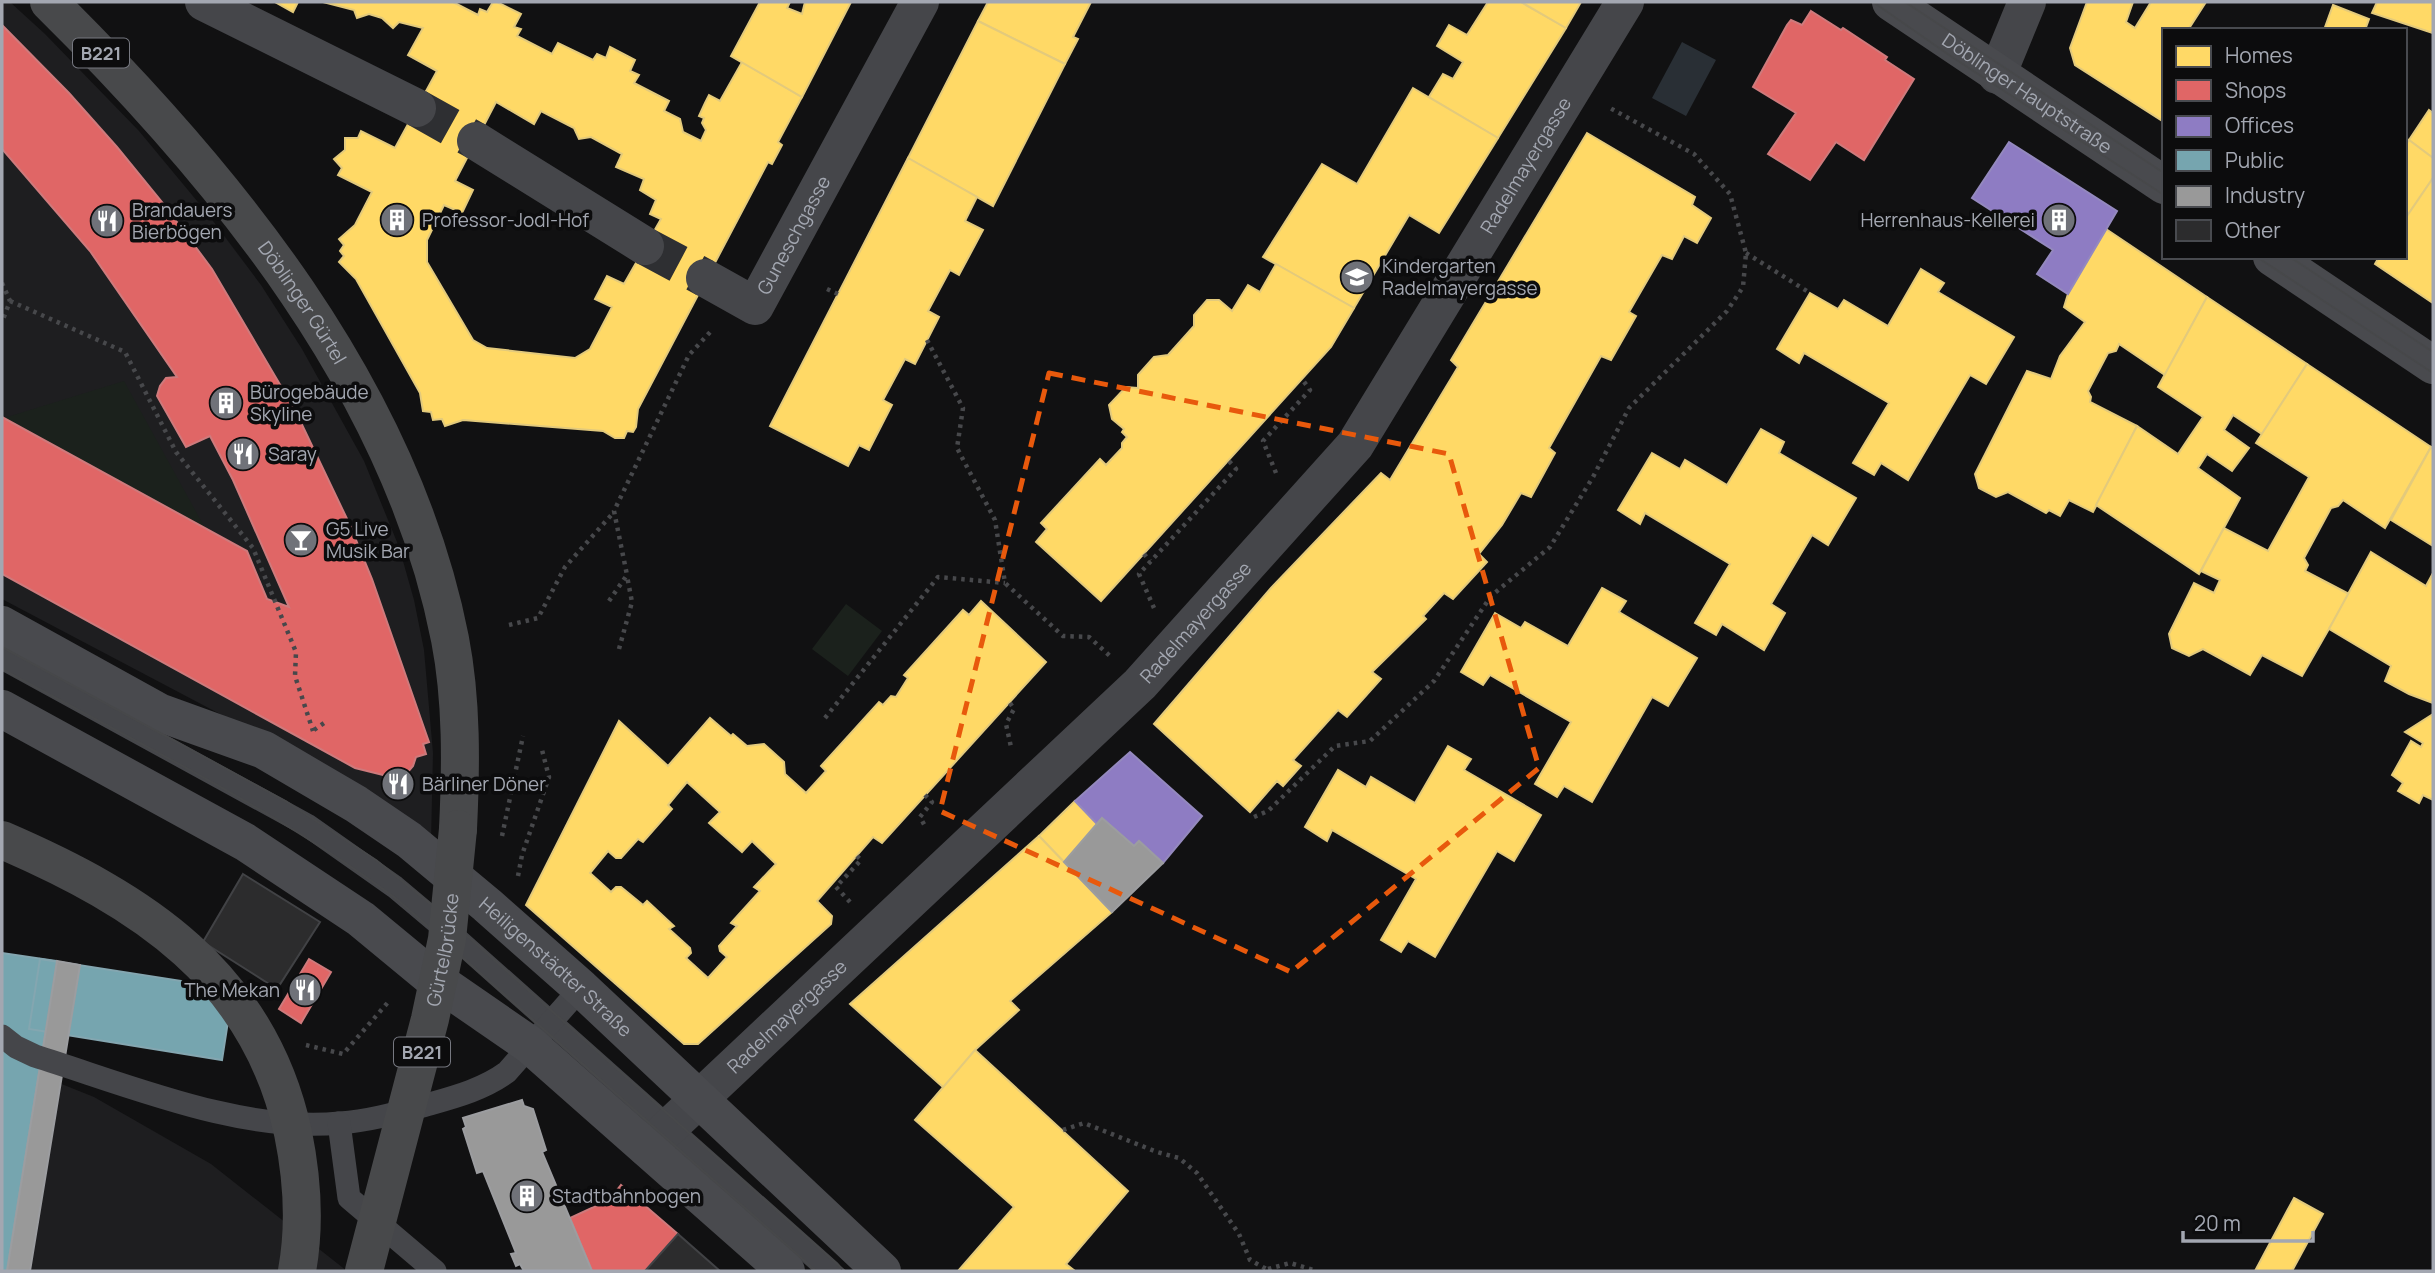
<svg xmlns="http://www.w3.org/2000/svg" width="2435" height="1273" viewBox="0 0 2435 1273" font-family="Manrope,sans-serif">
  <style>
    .built { fill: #1e1e20 }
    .green { fill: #1b211c }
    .water { fill: #292f35 }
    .homes { fill: #ffd966; stroke: #e3ca7c; stroke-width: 2; fill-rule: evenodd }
    .shops { fill: #e06666; stroke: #ce7a7c; stroke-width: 2 }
    .offices { fill: #8e7cc3; stroke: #9489be; stroke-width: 2 }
    .public { fill: #76a5af; stroke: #84a6b0; stroke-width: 2 }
    .industry { fill: #999; stroke: #9c9da0; stroke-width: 2 }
    .building { fill: #2c2c2d; stroke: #414245; stroke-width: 2 }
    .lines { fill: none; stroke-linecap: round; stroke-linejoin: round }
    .street-tunnel { stroke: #2e2f32; stroke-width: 38; stroke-dasharray: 38 19; stroke-linecap: butt }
    .path { stroke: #47484b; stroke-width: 4.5; stroke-dasharray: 3.5 5; stroke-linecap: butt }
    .lane { stroke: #45464a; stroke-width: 23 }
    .street { stroke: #45464a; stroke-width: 38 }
    .secondary { stroke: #494a4e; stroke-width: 38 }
    .primary { stroke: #48494b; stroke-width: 38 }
    .tram { stroke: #47484a; stroke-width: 2 }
    .path-bridge { stroke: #47484b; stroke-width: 4.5; stroke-dasharray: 3.5 5; stroke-linecap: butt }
    .primary-bridge { stroke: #48494b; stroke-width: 38 }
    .marked { fill: none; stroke: #e8590c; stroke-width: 5; stroke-dasharray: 14 9; stroke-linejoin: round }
    .labels { text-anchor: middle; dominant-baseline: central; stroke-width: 7; stroke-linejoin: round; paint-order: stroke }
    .shield { fill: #0c0c0d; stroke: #767880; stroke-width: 2 }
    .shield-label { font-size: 18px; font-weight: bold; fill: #a3a7b1 }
    .street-label { font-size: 19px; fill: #a3a7b1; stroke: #0c0c0d }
    .poi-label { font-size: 19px; fill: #a3a7b1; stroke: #0c0c0d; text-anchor: start }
  </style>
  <rect width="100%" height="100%" fill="#111112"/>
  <g class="built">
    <path d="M2,2H10L45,34L139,131L207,213L261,285L302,349L364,461L399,547L414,600L424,650L433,753L431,842L273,742L2,599Z"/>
    <path d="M2,1056L9,1063L94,1097L211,1164L347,1271H2Z"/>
  </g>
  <g class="green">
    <path d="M124,381L205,528L4,418Z"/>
    <path d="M846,604L882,631L848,676L812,649Z"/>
  </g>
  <path class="water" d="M1682,42L1716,60L1686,116L1652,98Z"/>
  <g class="homes">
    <path d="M275,2H298L293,12Z"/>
    <path d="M323,2H453L478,15L480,9L487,12L493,2H497L521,14L514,27L521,29L517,36L552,54L558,43L593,60L597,54L606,58L610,47L635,60L630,71L639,75L634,83L669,101L664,111L680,119L683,132L701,141L706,130L702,123L704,118L699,116L705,103L709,95L720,101L742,62L802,97L778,142L782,145L772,164L768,162L638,409L636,427L633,432L627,431L624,438H615L603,431L463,420L445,426L442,419L433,420L431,412L423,411L420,393L356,279L339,262L344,256L340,251L344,245L339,239L355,225L372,192L338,175L342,168L334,159L345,150V138H358L361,131L395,148L437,71L408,55L423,28L399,22L393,28L382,18L369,14L357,18L354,10ZM496,102L534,124L541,111L574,128L579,139L591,137L622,154L616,167L644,179L640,190L656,200L650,214L661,219L624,284L607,276L595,299L612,307L590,349L575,358L487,348L473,340L427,262V240L444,205L462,213L473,190L455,181Z"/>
    <path d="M760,2H790L787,8L802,14L805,2H851L802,97L731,56Z"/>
    <path d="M988,2H1091L1073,37L1078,39L1065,64L978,21Z"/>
    <path d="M1488,2H1521L1566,28L1498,138L1429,97L1443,74L1453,79L1463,62L1437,46L1449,25L1467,35Z"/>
    <path d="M1521,2H1581L1566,28Z"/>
    <path d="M2087,2H2133L2126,22L2135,28L2151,2H2206L2188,30H2164V115L2161,120L2075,65L2070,48Z"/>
    <path d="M2377,2H2433V33L2372,13Z"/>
    <path d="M2333,5L2369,19L2365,30H2324Z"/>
    <path d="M978,21L1065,64L993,206L908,158Z"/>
    <path d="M1413,88L1498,138L1439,233L1409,215L1354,308L1263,257L1322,164L1357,184Z"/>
    <path d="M2429,110L2433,113V158L2409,140Z"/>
    <path d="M1587,133L1695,197L1692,205L1711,218L1697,243L1684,236L1672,259L1662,255L1629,312L1636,316L1611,360L1601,356L1549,448L1555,453L1531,497L1521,493L1502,525L1479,554L1487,562L1453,599L1444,593L1423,616L1426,619L1372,672L1381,679L1347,717L1338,710L1293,760L1301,766L1283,786L1277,781L1250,812L1154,724L1271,588L1381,473L1390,480L1458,367L1451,360Z"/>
    <path d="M2409,140L2433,158V178L2405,219V146Z"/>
    <path d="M908,158L977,197L965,221L983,230L959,275L950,270L928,311L939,317L915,364L905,359L883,400L892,405L869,450L859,445L848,466L770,426Z"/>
    <path d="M2433,178V303L2375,264L2379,257H2405V219Z"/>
    <path d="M2106,229L2207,297L2165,375L2119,344L2116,351L2108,353L2088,391L2091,397L2090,402L2137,426L2093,512L2069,500L2060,516L2049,510L2046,513L2008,492L1996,497L1979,488L1975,474L2027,371L2051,379L2060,356L2085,322L2064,307L2068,294Z"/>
    <path d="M1276,264L1354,308L1331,347L1101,601L1036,542L1047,529L1041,523L1100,459L1106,465L1122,448V443L1127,437L1122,432L1124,429L1112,419L1109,405L1126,387L1138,388V375L1154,357L1168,355L1194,326V315L1207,300H1219L1232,311L1248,285L1260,292Z"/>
    <path d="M1921,269L1944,283L1938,292L2014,337L1986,384L1970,375L1908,480L1881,463L1874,475L1853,463L1889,403L1804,353L1799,363L1777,349L1810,293L1838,309L1844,300L1888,326Z"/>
    <path d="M2207,297L2307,364L2262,434L2233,415L2224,430L2249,448L2232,471L2207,454L2198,468L2240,498L2199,574L2096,505L2137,426L2178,454L2203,417L2158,387Z"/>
    <path d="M2307,364L2431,447L2385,528L2343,500L2338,506L2331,508L2304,558L2308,565L2305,571L2349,594L2302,676L2262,655L2250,675L2203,649L2189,656L2172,648L2169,634L2194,583L2214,593L2220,580L2201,571L2224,528L2268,551L2309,477L2256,443Z"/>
    <path d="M1761,429L1784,442L1779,453L1856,498L1828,545L1812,535L1771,604L1785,613L1764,650L1722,624L1716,635L1695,623L1730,564L1645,513L1640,524L1618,510L1652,453L1680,469L1685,460L1727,485Z"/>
    <path d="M2431,447L2433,449V546L2391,520Z"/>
    <path d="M2371,552L2426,586L2433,573V703L2409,694L2385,681L2391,666L2329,629Z"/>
    <path d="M1602,588L1626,601L1619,612L1697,658L1668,706L1652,697L1592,802L1564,786L1557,797L1535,784L1571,722L1490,675L1483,685L1461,672L1495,613L1521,628L1525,622L1568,646Z"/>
    <path d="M981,601L1046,662L882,843L873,837L817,901L832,916L831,924L698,1044H684L526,905L619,721L668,766L710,718L731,736L733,734L747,746L764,744L784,762L785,774L806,793L826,771L821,766L879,702L883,705L891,696L896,697L908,678L904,675L963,610L969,615ZM687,782L720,812L709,823L742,852L752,841L776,864L754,887L760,891L731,923L737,926L719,946L720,951L727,957L708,978L686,958L691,953L690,948L669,929L674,926L647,901L643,905L621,887H616L611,892L590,873L608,851L616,858H621L638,839L643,842L672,809L668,805Z"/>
    <path d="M2433,714V800L2423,795L2419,803L2398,791L2403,783L2392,775L2411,741L2421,747L2423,743L2405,732Z"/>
    <path d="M1448,746L1471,759L1464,770L1541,815L1514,861L1497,851L1435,957L1408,941L1401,952L1381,940L1416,879L1332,830L1327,841L1305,827L1338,770L1366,787L1371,777L1415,803Z"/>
    <path d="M1075,801L1097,824L1064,862L1039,836Z"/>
    <path d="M1039,836L1112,912L1010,1001L1019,1010L975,1050L944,1088L850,1004Z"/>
    <path d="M975,1050L1128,1191L1066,1264L1075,1271H958L1014,1207L915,1120Z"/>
    <path d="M2294,1198L2323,1214L2292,1271H2255Z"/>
  </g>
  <g class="shops">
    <path d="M1811,11L1841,30L1843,28L1887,57L1885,60L1914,79L1864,160L1836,142L1810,180L1768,154L1796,113L1753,87L1787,25L1791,20L1802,25Z"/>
    <path d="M2,25L69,93L117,147L162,202L212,269L295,410L349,523L372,579L429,742L423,744L426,754L416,757L413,766L407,773L383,775L355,768L2,574V417L247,551L267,599L289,607L233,480L210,436L186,447L157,396L160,386L166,378L177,377L90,251L2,149Z"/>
    <path d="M309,959L331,972L301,1023L279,1009Z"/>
    <path d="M621,1185L678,1234L645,1271H592L570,1218L609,1200Z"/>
  </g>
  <g class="offices">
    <path d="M2009,142L2117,211L2068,294L2037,274L2053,250L1972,198Z"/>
    <path d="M1130,752L1202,816L1163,863L1139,841L1134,846L1102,818L1097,824L1075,801Z"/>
  </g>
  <g class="public">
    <path d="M2,953L57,961L7,1271H2Z"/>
    <path d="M40,959L233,989L222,1060L29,1029Z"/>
  </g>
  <g class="industry">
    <path d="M1102,818L1134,846L1139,841L1163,863L1112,912L1064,862Z"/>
    <path d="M57,961L80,965L30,1271H7Z"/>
    <path d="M522,1100L524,1106L533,1109L546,1150L542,1152L592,1271H524L520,1264L516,1266L511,1254L516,1253L483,1171L477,1173L463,1129L466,1127L463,1118Z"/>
  </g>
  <g class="building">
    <path d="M243,874L320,922L277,989L203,942Z"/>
    <path d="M678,1234L720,1271H645Z"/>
  </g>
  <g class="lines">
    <g class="street-tunnel">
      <path d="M417,108L476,141"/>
      <path d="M645,246L705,278"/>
    </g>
    <g class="path">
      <path d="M1746,253L1810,293"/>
      <path d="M2,283L10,301L2,322"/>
      <path d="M827,289L838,294"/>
      <path d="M10,301L125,352L176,452L253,548L296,652L295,676L313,731"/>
      <path d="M927,340L963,408L957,448L995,520L1005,583L1063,636L1089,637L1110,656"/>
      <path d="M1276,473L1263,441L1310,390L1302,379"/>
      <path d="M1144,554L1150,561"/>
      <path d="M609,601L627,575L614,511L689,355L712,330"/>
      <path d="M1154,608L1139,574L1236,469L1228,460"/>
      <path d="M509,625L538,618L565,567L614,512"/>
      <path d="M619,649L632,602L627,576"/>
      <path d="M1010,703L1014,709L1006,724L1011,747"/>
      <path d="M825,718L938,577L1005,583"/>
      <path d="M314,730L327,721"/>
      <path d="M925,795L932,802L920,817L926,828"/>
      <path d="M1254,817L1268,811L1335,746L1370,741L1434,681L1491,596L1550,547L1593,477L1629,408L1727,311L1743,287L1746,253L1730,194L1694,154L1610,108"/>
      <path d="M518,876L522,855L549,777L541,746"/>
      <path d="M850,902L836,887L861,860L857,856"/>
      <path d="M306,1045L343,1054L390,1000"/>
      <path d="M1063,1130L1084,1123L1157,1152L1179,1158L1197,1173L1239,1234L1250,1260L1270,1271"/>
      <path d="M1268,1269L1290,1263L1317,1271"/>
    </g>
    <g class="lane">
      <path d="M2,658L307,825L395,887L458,940L830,1271"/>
      <path d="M2,1036L16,1047L35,1056C128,1085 242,1133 340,1123C367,1121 393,1114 419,1107C450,1098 481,1091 507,1072L581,988"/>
      <path d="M339,1123L349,1198L435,1271"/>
    </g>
    <g class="street">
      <path d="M204,2L417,108"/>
      <path d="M1997,75L2027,2"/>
      <path d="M476,141L645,246"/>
      <path id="s1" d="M705,278L755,306L920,2"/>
      <path id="s2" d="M647,1148L1140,684L1355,445L1625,2"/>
    </g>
    <g class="secondary">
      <path id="s3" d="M1891,2L2164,185"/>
      <path d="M2272,257L2433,365"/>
      <path id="s4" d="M2,625L161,713L264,750L356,804L409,840L487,905L581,988L882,1271"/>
      <path d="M2,709L245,842L361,919L430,976L530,1045L786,1271"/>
    </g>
    <path class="primary" id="s5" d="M49,2C225,176 401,389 450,639C462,701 461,766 458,829"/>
    <g class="tram">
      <path d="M1873,2L1952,57L2164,195"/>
      <path d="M1905,2L2164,173"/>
      <path d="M2257,257L2433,373"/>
      <path d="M2290,257L2433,352"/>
      <path d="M2,647L287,802L376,860L438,910L845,1271"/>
      <path d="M2,669C136,742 275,809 398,900L816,1271"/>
    </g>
    <path class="path-bridge" d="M502,836L523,736"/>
    <g class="primary-bridge">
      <path d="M2,840C141,900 259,975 293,1133C302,1177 305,1227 297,1271"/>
      <path id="s6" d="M364,1271L430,1019L447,939L458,829"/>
    </g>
  </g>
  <path class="marked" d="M1049,373L1449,454L1539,768L1291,972L940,811Z"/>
  <defs>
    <symbol id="building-disc" viewBox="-11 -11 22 22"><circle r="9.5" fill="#707279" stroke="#0c0c0d"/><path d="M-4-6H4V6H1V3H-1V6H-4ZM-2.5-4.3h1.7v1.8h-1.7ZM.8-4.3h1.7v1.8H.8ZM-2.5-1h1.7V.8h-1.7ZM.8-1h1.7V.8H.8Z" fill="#fff"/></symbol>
    <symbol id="restaurant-disc" viewBox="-11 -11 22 22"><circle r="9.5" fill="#707279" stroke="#0c0c0d"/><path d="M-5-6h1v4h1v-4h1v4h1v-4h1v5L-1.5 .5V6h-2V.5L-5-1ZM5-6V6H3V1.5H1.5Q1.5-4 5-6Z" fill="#fff"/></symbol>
    <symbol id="school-disc" viewBox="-11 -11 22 22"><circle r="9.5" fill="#707279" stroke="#0c0c0d"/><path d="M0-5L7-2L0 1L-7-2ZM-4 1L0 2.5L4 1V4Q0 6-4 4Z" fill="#fff"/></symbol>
    <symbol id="bar-disc" viewBox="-11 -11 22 22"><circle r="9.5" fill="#707279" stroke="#0c0c0d"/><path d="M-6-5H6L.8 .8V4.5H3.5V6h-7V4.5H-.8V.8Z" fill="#fff"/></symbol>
  </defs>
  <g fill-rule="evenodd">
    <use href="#building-disc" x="378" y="201" width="38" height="38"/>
    <use href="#building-disc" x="2040" y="201" width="38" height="38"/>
    <use href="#restaurant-disc" x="88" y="202" width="38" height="38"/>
    <use href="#school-disc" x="1338" y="258" width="38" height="38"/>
    <use href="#building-disc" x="207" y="384" width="38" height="38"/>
    <use href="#restaurant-disc" x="224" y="435" width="38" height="38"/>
    <use href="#bar-disc" x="282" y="521" width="38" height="38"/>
    <use href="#restaurant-disc" x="379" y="765" width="38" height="38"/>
    <use href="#restaurant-disc" x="286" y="971" width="38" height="38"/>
    <use href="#building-disc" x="508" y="1177" width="38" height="38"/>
  </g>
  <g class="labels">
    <g class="shield">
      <rect x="73" y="38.5" width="56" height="29" rx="5"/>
      <rect x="394" y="1037.5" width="56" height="29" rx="5"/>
    </g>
    <g class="shield-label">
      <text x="101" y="53">B221</text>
      <text x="422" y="1052">B221</text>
    </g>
    <g class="street-label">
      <text stroke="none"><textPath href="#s3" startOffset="164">Döblinger Hauptstraße</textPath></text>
      <text stroke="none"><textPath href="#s2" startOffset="1326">Radelmayergasse</textPath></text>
      <text stroke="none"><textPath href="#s1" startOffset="138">Guneschgasse</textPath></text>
      <text stroke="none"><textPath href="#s5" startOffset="394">Döblinger Gürtel</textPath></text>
      <text stroke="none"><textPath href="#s2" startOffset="760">Radelmayergasse</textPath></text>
      <text stroke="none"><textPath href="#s6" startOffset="331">Gürtelbrücke</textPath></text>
      <text stroke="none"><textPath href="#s4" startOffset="656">Heiligenstädter Straße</textPath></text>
      <text stroke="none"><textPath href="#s2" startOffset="192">Radelmayergasse</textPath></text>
    </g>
    <g class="poi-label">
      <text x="132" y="210">Brandauers<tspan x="132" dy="22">Bierbögen</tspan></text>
      <text x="422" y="220">Professor-Jodl-Hof</text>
      <text x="2035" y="220" text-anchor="end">Herrenhaus-Kellerei</text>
      <text x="1382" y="266">Kindergarten<tspan x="1382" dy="22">Radelmayergasse</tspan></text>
      <text x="250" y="392">Bürogebäude<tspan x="250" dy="22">Skyline</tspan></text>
      <text x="268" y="454">Saray</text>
      <text x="326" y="529">G5 Live<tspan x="326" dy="22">Musik Bar</tspan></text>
      <text x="422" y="784">Bärliner Döner</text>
      <text x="280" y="990" text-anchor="end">The Mekan</text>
      <text x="552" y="1196">Stadtbahnbogen</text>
    </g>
  </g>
  <rect width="2435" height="1273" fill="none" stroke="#a3a7b1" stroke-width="7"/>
  <rect x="2162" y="28" width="245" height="231" fill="#0c0c0d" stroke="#484a4f" stroke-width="2"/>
  <rect x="2176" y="46" width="35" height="21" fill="#ffd966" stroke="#484a4f" stroke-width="2"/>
  <text x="2225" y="63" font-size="21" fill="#a3a7b1">Homes</text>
  <rect x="2176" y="80" width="35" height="21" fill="#e06666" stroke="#484a4f" stroke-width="2"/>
  <text x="2225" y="98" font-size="21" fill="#a3a7b1">Shops</text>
  <rect x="2176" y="116" width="35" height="21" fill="#8e7cc3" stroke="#484a4f" stroke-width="2"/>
  <text x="2225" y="133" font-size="21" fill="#a3a7b1">Offices</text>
  <rect x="2176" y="150" width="35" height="21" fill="#76a5af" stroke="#484a4f" stroke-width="2"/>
  <text x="2225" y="168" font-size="21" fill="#a3a7b1">Public</text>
  <rect x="2176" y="186" width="35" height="21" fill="#999999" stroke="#484a4f" stroke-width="2"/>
  <text x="2225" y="203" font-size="21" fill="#a3a7b1">Industry</text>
  <rect x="2176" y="220" width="35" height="21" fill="#2c2c2d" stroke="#484a4f" stroke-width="2"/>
  <text x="2225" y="238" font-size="21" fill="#a3a7b1">Other</text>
  <path d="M2183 1231v10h130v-10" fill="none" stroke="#a3a7b1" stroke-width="3.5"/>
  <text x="2194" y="1231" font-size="21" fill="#a3a7b1" stroke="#0c0c0d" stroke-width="5" paint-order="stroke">20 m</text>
</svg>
